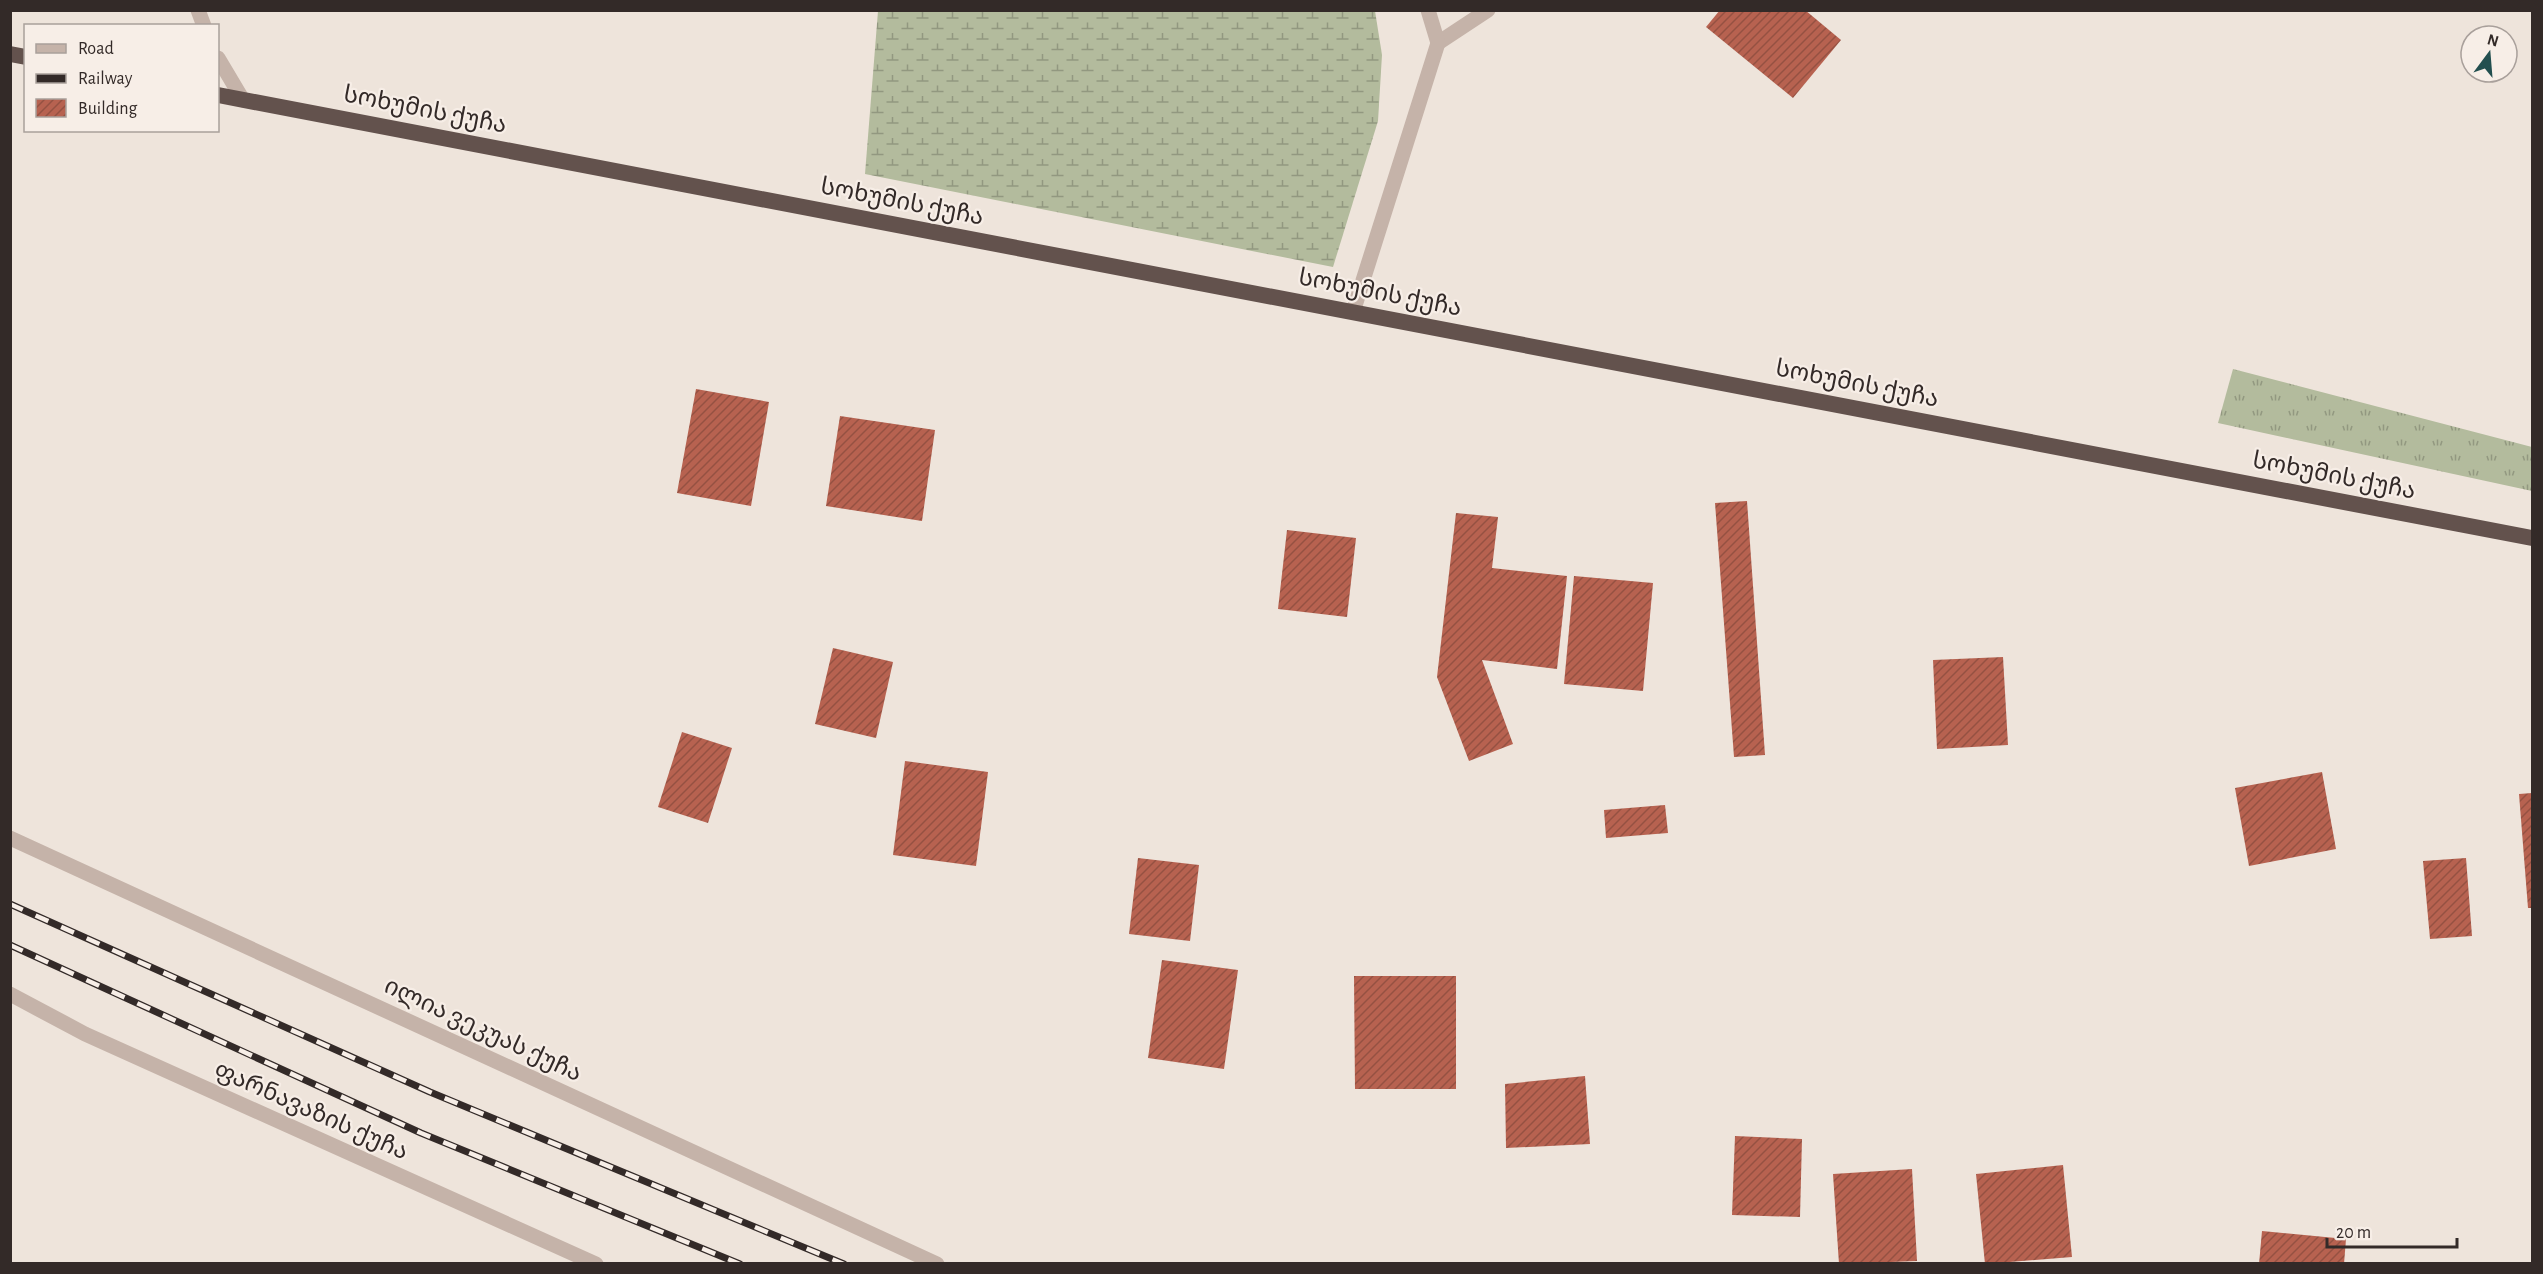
<svg xmlns="http://www.w3.org/2000/svg" width="2543" height="1274" viewBox="0 0 2543 1274" font-family="'Alegreya Sans','Noto Sans Georgian',sans-serif">
  <style>
    .grass { fill: url(#grass-tufts) }
    .wetland { fill: url(#wetland-marsh) }
    .building { fill: url(#building-hatch) }
    .lines { fill: none; stroke-linecap: round; stroke-linejoin: round }
    .service { stroke: #c5b3a9; stroke-width: 15 }
    .minor { stroke: #c5b3a9; stroke-width: 15 }
    .trunk { stroke: #63524d; stroke-width: 16 }
    .rail-casing { stroke: #332a28; stroke-width: 7 }
    .rail { stroke: #f7eee7; stroke-width: 4.5; stroke-dasharray: 14; stroke-linecap: butt }
    .labels { text-anchor: middle; dominant-baseline: central; stroke-width: 4.5; stroke-linejoin: round; paint-order: stroke }
    .street-label { font-size: 24px; fill: #332a28; stroke: #f7eee7 }
  </style>
  <defs>
    <pattern id="grass-tufts" width="24" height="20" patternUnits="userSpaceOnUse" patternTransform="scale(1.5)"><rect width="24" height="20" fill="#b3bb9d"/><path d="M3 7l-1-3M5 7V3M7 7l1-3M15 17l-1-3M17 17v-4M19 17l1-3" fill="none" stroke="#929880"/></pattern>
    <pattern id="wetland-marsh" width="20" height="14" patternUnits="userSpaceOnUse" patternTransform="scale(1.5)"><rect width="20" height="14" fill="#b3bb9d"/><path d="M1 5h8M5 5V1M11 12h8M15 12V8" fill="none" stroke="#929880"/></pattern>
    <pattern id="building-hatch" width="6" height="6" patternUnits="userSpaceOnUse" patternTransform="scale(1.5)"><rect width="6" height="6" fill="#b76250"/><path d="M-1 1l2-2M0 6l6-6M5 7l2-2" fill="none" stroke="#955142"/></pattern>
  </defs>
  <rect width="100%" height="100%" fill="#eee4db"/>
  <path class="grass" d="M2233,369L2532,447V491L2218,423Z"/>
  <path class="wetland" d="M878,11H1375L1382,55L1378,121L1333,267L865,174Z"/>
  <g class="building">
    <path d="M1720,10H1805L1841,40L1793,98L1706,27Z"/>
    <path d="M696,389L769,402L751,506L677,493Z"/>
    <path d="M840,416L935,430L922,521L826,506Z"/>
    <path d="M1747,501L1765,755L1734,757L1715,503Z"/>
    <path d="M1456,513L1498,517L1492,568L1567,576L1557,669L1482,660L1513,744L1469,761L1437,677Z"/>
    <path d="M1287,530L1356,538L1347,617L1278,609Z"/>
    <path d="M1574,576L1653,583L1643,691L1564,684Z"/>
    <path d="M833,648L893,662L876,738L815,724Z"/>
    <path d="M2003,657L2008,745L1937,749L1933,660Z"/>
    <path d="M682,732L732,748L708,823L658,807Z"/>
    <path d="M905,761L988,772L976,866L893,855Z"/>
    <path d="M2322,772L2336,849L2249,866L2235,788Z"/>
    <path d="M2532,793V908H2528L2519,794Z"/>
    <path d="M1665,805L1668,833L1606,838L1604,810Z"/>
    <path d="M1138,858L1199,865L1190,941L1129,934Z"/>
    <path d="M2466,858L2472,936L2430,939L2423,861Z"/>
    <path d="M1162,960L1238,970L1224,1069L1148,1058Z"/>
    <path d="M1354,976H1456V1089H1355Z"/>
    <path d="M1585,1076L1590,1144L1506,1148L1505,1084Z"/>
    <path d="M1735,1136L1802,1139L1800,1217L1732,1215Z"/>
    <path d="M2063,1165L2072,1257L1985,1264L1976,1174Z"/>
    <path d="M1912,1169L1917,1261L1839,1264L1833,1174Z"/>
    <path d="M2262,1231L2346,1239L2344,1264H2259Z"/>
  </g>
  <g class="lines">
    <g class="service">
      <path d="M198,10L204,26"/>
      <path d="M218,58L243,100"/>
    </g>
    <g class="minor">
      <path d="M1438,43L1488,10"/>
      <path d="M1353,312L1438,43L1428,10"/>
      <path d="M10,838L937,1264"/>
      <path d="M10,994L85,1034L596,1264"/>
    </g>
    <g class="trunk">
      <path d="M10,54L26,57"/>
      <path d="M218,95L2532,538"/>
    </g>
    <defs>
      <g id="rail">
        <path d="M10,904L430,1092L844,1264"/>
        <path d="M10,945L421,1133L740,1264"/>
      </g>
    </defs>
    <use href="#rail" class="rail-casing"/>
    <use href="#rail" class="rail"/>
  </g>
  <g class="labels">
    <g class="street-label">
      <text transform="translate(425 110) rotate(11)">სოხუმის ქუჩა</text>
      <text transform="translate(902 202) rotate(11)">სოხუმის ქუჩა</text>
      <text transform="translate(1380 293) rotate(11)">სოხუმის ქუჩა</text>
      <text transform="translate(1857 384) rotate(11)">სოხუმის ქუჩა</text>
      <text transform="translate(2334 476) rotate(11)">სოხუმის ქუჩა</text>
      <text transform="translate(483 1030) rotate(25)">ილია ვეკუას ქუჩა</text>
      <text transform="translate(311 1111) rotate(24)">ფარნავაზის ქუჩა</text>
    </g>
  </g>
  <rect width="2543" height="1274" fill="none" stroke="#332a28" stroke-width="24"/>
  <rect x="24" y="24" width="195" height="108" fill="#f7eee7" stroke="#a9a09b" stroke-width="1.5"/>
  <rect x="36" y="44" width="30" height="9" fill="#c5b3a9" stroke="#a9a09b" stroke-width="1.5"/>
  <text x="78" y="54" font-size="18" fill="#332a28">Road</text>
  <rect x="36" y="74" width="30" height="9" fill="#332a28" stroke="#a9a09b" stroke-width="1.5"/>
  <text x="78" y="84" font-size="18" fill="#332a28">Railway</text>
  <rect x="36" y="99" width="30" height="18" fill="url(#building-hatch)" stroke="#a9a09b" stroke-width="1.5"/>
  <text x="78" y="114" font-size="18" fill="#332a28">Building</text>
  <g transform="translate(2489 54) rotate(16)"><circle r="28" fill="#f7eee7" stroke="#a9a09b" stroke-width="1.5"/>
  <path d="M0-4.5L10 22L0 15L-10 22Z" fill="#224f4f"/>
  <text y="-9" font-size="16" font-weight="bold" text-anchor="middle" fill="#332a28">N</text>
  </g>
  <path d="M2327 1238v9h130v-9" fill="none" stroke="#332a28" stroke-width="3"/>
  <text x="2336" y="1238" font-size="18" fill="#332a28" stroke="#f7eee7" stroke-width="4.5" paint-order="stroke">20 m</text>
</svg>
